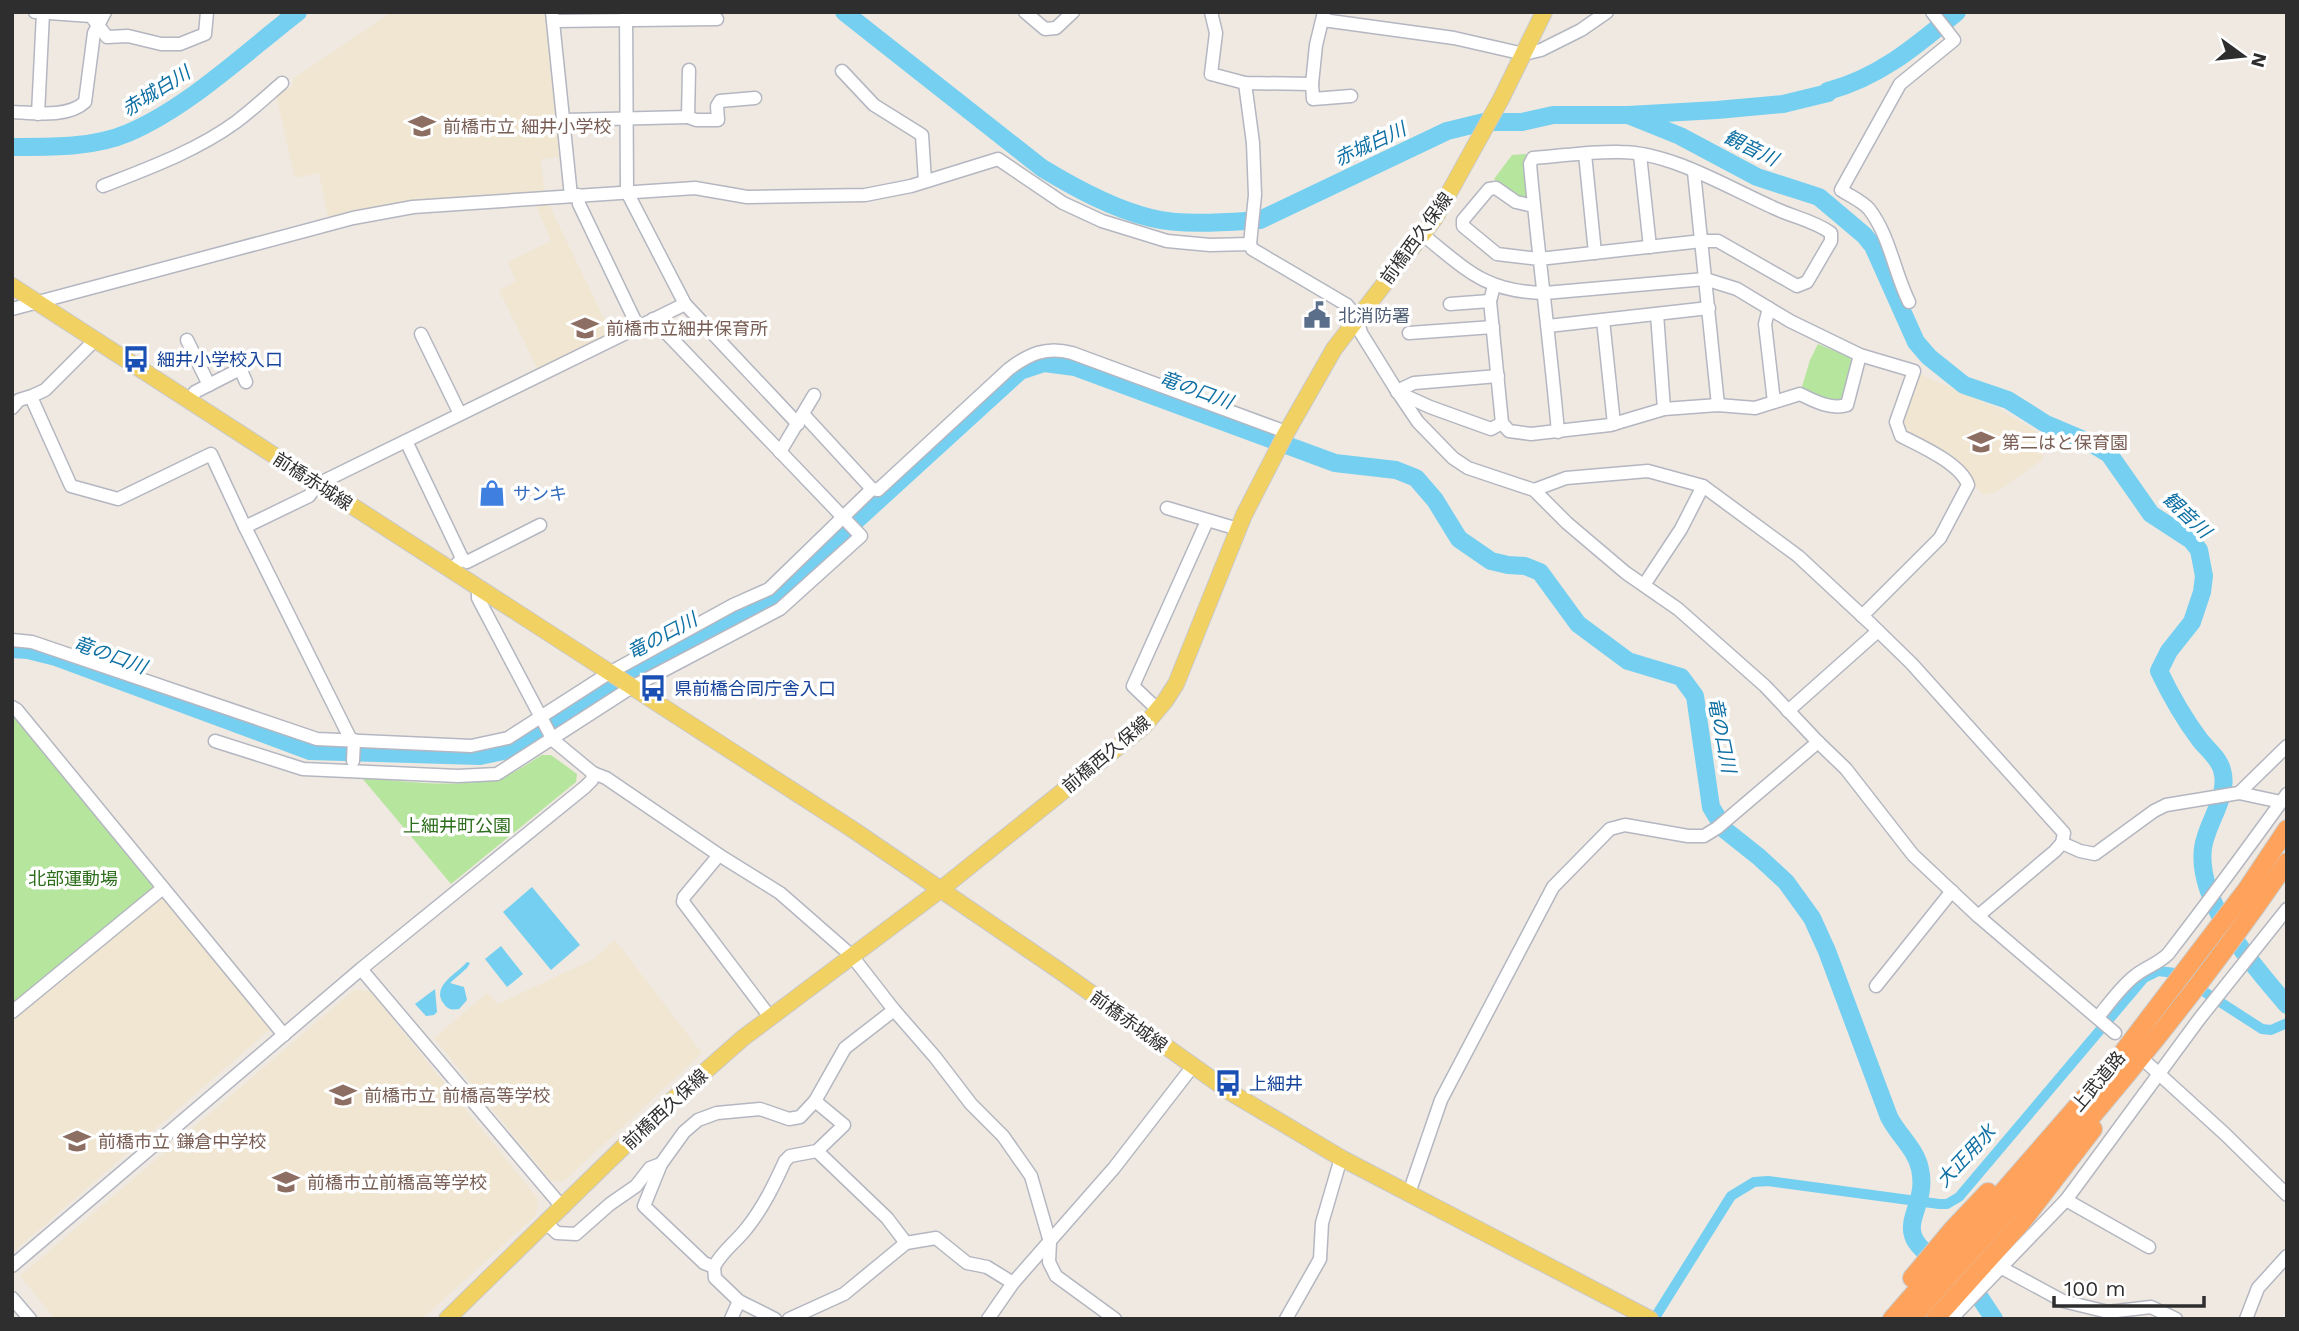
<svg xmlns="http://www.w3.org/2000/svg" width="2299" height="1331" viewBox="0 0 2299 1331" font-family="'Work Sans','Noto Sans JP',sans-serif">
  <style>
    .education { fill: #f0e6d1 }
    .green { fill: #b6e59e }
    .water { fill: #75cff0 }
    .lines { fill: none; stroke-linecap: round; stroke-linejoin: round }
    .canal { stroke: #75cff0; stroke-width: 10 }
    .river { stroke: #75cff0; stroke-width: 18 }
    .minor-casing { stroke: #b4b7c1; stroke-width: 15 }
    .major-casing { stroke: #c9c9c9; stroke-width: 18 }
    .highway-casing { stroke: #c9c9c9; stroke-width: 20 }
    .minor { stroke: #fff; stroke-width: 12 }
    .major { stroke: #f2d163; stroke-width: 16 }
    .highway { stroke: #ffa35c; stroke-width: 18 }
    .labels { text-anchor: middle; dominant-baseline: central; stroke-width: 7; stroke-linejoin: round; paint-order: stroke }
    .education-label { font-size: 18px; fill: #785e54; stroke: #fff; text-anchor: start }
    .street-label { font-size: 18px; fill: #2e2e2e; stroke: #fff }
    .service-label { font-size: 18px; fill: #4e5e75; stroke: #fff; text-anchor: start }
    .transit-label { font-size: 18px; fill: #164399; stroke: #fff; text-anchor: start }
    .shop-label { font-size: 18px; fill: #366cbe; stroke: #fff; text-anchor: start }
    .park-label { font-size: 18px; fill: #2c6e1b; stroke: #fff }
    .water-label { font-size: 19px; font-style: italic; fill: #0d6fa3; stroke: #fff }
  </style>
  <rect width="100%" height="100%" fill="#efe9e1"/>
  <g class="education">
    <path d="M392,12H547L564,156L541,159L545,195L329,221L319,173L295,178L276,96L292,86L294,78Z"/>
    <path d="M548,203L612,335L539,372L499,290L516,281L508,262L551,241L536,205Z"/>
    <path d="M1919,374L1999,409L2041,434L2043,459L1998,491L1984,495L1973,484L1903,432L1899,425Z"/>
    <path d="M162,897L270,1029L12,1253V1019Z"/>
    <path d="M615,940L702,1053L564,1181H551L434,1038L487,993L498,1004L594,959Z"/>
    <path d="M354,990L370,991L538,1199L536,1215L422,1319H55L20,1276Z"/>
  </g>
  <g class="green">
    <path d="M1526,154L1529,196L1525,201L1518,198L1494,179L1512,155Z"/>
    <path d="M1818,344L1849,357L1853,363L1845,400L1839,403L1822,399L1801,390L1810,360Z"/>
    <path d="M12,709L155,883L154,892L12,1008Z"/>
    <path d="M542,755H551L577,774L576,782L451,884L362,778C408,781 459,790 504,776C517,772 530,762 542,755Z"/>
  </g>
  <g class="water">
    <path d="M532,887L580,945L551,970L503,912Z"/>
    <path d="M501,946L523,974L507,987L485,959Z"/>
    <path d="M467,962L470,963L467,968L450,983L464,987L467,1000L459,1009C453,1010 448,1010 444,1004C430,986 458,973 467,962Z"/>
    <path d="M435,989L437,1012L434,1015L426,1016L415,1004Z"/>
  </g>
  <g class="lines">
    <path class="canal" d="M1654,1319L1731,1196L1754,1182L1768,1181L1939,1204H1947L1959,1197L2144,978L2158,971L2175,973L2262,1029L2271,1030L2287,1023"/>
    <g class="river">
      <path d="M844,12L1042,168C1075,188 1113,209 1151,218C1183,226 1227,222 1260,220L1447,131L1484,122H1522L1553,115H1628L1717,110L1783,104L1828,93V91C1880,77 1916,46 1957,12"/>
      <path d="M1628,115L1680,136L1757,177L1819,197L1864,235L1873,246L1916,342L1929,357L1964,385L2008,400L2046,424L2091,443L2109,454L2151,514L2191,540L2199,550L2204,576L2202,592L2192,622L2169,651L2159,671C2170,694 2184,719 2200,740C2207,749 2219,758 2222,770C2230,796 2206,823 2203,848C2196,903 2254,966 2287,1005"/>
      <path d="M12,147C50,147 93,148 128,133C189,107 246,52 298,12"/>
      <path d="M12,649L28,650L56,657L310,751L480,756L508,750L638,672L777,599L838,537L1020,371L1044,363L1075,367L1335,463L1396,470L1416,478L1435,500L1459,539L1491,561L1508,565L1525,566L1540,572L1578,624L1628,661L1681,677L1695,696L1711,807L1725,830L1759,857L1786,882L1812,918L1827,951L1889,1117C1898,1135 1916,1149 1920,1169C1930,1213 1883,1230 1943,1264"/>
      <path d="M1967,1278L1994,1319"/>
    </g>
    <defs>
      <g id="minor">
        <path d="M35,12L91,16L107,37L128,36L161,44H180L205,34L207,12"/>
        <path d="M552,12L571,196"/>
        <path d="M626,12L627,192L685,304L798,424"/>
        <path d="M1025,12L1045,29L1056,28L1073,12"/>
        <path d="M1211,12L1216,33L1211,74L1245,83L1312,84L1316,45L1324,12"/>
        <path d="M1323,20L1454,38L1524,54L1541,50L1581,30L1607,12"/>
        <path d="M553,21L717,19"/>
        <path d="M842,71L874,105L922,135L925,181"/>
        <path d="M1245,83L1253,143L1255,195L1250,244"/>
        <path d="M1312,84L1313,99L1351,96"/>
        <path d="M12,112C34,113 68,118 85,102L94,33L105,12"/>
        <path d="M38,114L43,13"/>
        <path d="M688,117L696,120H718L717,106L720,101L755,98"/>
        <path d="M565,120L688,117L689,70"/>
        <path d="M1585,154L1595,253"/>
        <path d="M1640,155L1650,247"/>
        <path d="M1694,172L1718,405"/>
        <path d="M103,186C149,168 196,151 236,122C252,110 267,96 282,83"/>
        <path d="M578,195L579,204L638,327"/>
        <path d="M1534,206L1516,202L1496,188L1489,189L1463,220V226L1497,254L1539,259L1702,241H1718L1797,286L1807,282L1831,241V233C1813,220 1792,217 1772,207C1727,187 1670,152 1620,152C1591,151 1562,156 1533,158L1530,164C1538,253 1550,342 1558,432"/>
        <path d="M1423,235C1467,270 1485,292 1545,293L1705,279L1737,289L1790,321L1860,355L1914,371L1896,422L1901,436C1921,446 1961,464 1968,485L1940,538L1862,616"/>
        <path d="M1494,286L1490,301L1502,423L1509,431L1531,434L1610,425L1664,409L1718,405L1755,408L1800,394C1814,401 1831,410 1847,405L1860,355"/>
        <path d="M1909,302C1894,272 1890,236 1869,209C1862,201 1850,196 1841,190L1900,84L1954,40L1932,12"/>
        <path d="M1450,304L1490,301"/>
        <path d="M1769,308L1765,324L1774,402"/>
        <path d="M12,309L353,218L413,207L695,188L747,197L865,195L911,186L998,159L1063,203L1102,221L1167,241L1210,245L1250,244L1252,249L1347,305L1357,317L1361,333L1397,391L1418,422L1453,458L1468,468L1534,490L1567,523L1626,573L1678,609L1765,686L1818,742L1846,769L1913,855L1978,916L2115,1033"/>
        <path d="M1657,314L1664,409"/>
        <path d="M1603,320L1614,424"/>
        <path d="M1548,326L1709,308"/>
        <path d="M1409,333L1493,327"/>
        <path d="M421,334L460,414"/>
        <path d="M187,340L209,385"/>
        <path d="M236,359L246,382"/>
        <path d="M1397,391L1414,383L1498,376"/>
        <path d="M1397,392L1430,407L1491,429L1502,423"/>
        <path d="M31,397L71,486L118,499L211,454L245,527"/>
        <path d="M190,401L195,392L240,369"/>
        <path d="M12,408L19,400L32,396L45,390L95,340"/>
        <path d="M803,414L872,489"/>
        <path d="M406,441L462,558L452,570"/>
        <path d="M780,452L814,395"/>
        <path d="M1534,490L1566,478L1648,471L1703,486L1798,556L1871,624L1912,664L2064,833L2062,843L2055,851L1978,916"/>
        <path d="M1167,508L1238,529"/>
        <path d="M462,558L467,562L540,525"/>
        <path d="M1644,585L1681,529L1703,486"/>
        <path d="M478,587V598L553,740L593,773L606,778L719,855L780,893L852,956L894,1010L935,1057L971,1104L1003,1136L1031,1176L1050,1242L1049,1262L1056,1276L1115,1319"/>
        <path d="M12,640L32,642L317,739L471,746L508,738L609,673L733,605L769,589L872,489L878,490L1009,369C1029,354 1046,346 1072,353L1286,432"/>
        <path d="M12,707L17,710L284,1035"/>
        <path d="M1158,710L1133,686L1207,521"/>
        <path d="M1788,711L1878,631"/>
        <path d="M351,740L245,527L309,496L318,484L685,304"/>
        <path d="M215,741L303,769L458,776L497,774L632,687L780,609L861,536L653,319"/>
        <path d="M353,761L354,740"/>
        <path d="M2239,793L2287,746"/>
        <path d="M2062,843L2080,851L2095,854L2154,811L2166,805L2239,793L2281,802"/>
        <path d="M719,855L684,897L683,902L770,1017"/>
        <path d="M361,969L563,1208"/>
        <path d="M1876,986L1952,891"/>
        <path d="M12,1012L163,888"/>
        <path d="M2098,1017C2110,1003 2121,986 2136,975C2146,967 2158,964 2168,954C2209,901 2248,848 2287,794"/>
        <path d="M2147,1063L2226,1135L2287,1195"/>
        <path d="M817,1151L887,1218L906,1243"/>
        <path d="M1409,1193L1441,1100L1553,887L1610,829L1625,825L1688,836H1704L1717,828L1818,742"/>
        <path d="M2066,1200L2149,1247"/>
        <path d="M546,1223L557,1233L576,1234L610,1204L636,1186L650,1168L661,1164"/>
        <path d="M12,1266L361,969L585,787L592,780L593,773"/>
        <path d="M714,1267C721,1252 736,1242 746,1229C763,1208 774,1185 785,1161L790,1156L817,1151L844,1125L815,1101"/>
        <path d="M2000,1267L2063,1301L2108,1312L2151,1307L2176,1319"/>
        <path d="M12,1298L30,1319"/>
        <path d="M731,1319L739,1301"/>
        <path d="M775,1319L739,1301L715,1278L714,1267L704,1263L644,1206L661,1164L684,1132L698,1120L717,1113L760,1109L789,1119L800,1117L815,1101L845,1048L894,1010"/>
        <path d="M789,1319L844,1294L906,1243L936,1238L967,1263L987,1267L1013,1283"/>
        <path d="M988,1319L1013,1283L1114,1168L1193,1066"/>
        <path d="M1286,1319L1320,1259L1322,1223L1341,1158"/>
        <path d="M1951,1319L2066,1200L2200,1018L2287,909"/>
        <path d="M2246,1319L2258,1288L2287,1256"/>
      </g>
      <g id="major">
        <path d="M12,286L852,829L1057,969L1230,1092L1341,1158L1650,1319"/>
        <path d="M447,1319L659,1112L743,1038L940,890L1144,726L1165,701L1176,684L1244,515L1285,435L1334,349L1435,218L1501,99L1544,12"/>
      </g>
      <g id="highway">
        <path d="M1912,1278L1952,1230L1988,1192"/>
        <path d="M1892,1319L2114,1064L2247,889L2287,829"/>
        <path d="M1911,1319C1965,1257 2021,1197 2075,1136C2150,1049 2222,957 2287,862"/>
        <path d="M1935,1319L2021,1223L2093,1129"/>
      </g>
    </defs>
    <use href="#minor" class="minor-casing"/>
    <use href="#major" class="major-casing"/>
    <use href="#highway" class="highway-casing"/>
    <use href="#minor" class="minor"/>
    <use href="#major" class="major"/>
    <use href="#highway" class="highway"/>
  </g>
  <defs>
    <symbol id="school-bare" viewBox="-9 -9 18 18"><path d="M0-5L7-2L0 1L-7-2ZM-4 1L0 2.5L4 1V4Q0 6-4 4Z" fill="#8d6e63" stroke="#fff" stroke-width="2.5" paint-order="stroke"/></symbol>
    <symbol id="civic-bare" viewBox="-9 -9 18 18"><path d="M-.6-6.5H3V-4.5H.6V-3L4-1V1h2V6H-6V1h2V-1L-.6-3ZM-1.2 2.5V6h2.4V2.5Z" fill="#5c6f8a" stroke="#fff" stroke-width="2.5" paint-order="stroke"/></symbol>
    <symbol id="bus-bare" viewBox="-9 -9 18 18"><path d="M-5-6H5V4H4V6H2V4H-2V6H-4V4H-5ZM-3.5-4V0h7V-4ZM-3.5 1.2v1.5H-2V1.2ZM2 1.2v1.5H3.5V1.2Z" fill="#1a4fb4" stroke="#fff" stroke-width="2.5" paint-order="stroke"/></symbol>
    <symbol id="shop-bare" viewBox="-9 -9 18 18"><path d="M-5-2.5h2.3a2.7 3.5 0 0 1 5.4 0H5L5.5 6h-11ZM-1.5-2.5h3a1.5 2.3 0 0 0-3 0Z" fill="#3f7fe0" stroke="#fff" stroke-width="2.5" paint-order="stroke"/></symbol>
  </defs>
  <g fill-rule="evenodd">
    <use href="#school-bare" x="403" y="107" width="38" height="38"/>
    <use href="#civic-bare" x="1298" y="296" width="38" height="38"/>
    <use href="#school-bare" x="566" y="309" width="38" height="38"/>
    <use href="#bus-bare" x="117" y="340" width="38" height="38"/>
    <use href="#school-bare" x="1962" y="423" width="38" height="38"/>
    <use href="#shop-bare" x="473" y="474" width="38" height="38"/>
    <use href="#bus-bare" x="634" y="669" width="38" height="38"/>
    <use href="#bus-bare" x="1209" y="1064" width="38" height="38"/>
    <use href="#school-bare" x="324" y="1076" width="38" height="38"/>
    <use href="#school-bare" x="58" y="1122" width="38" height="38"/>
    <use href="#school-bare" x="267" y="1163" width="38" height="38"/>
  </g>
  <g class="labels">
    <g class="education-label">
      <text x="443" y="126">前橋市立 細井小学校</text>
      <text x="606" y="328">前橋市立細井保育所</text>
      <text x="2002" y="442">第二はと保育園</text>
      <text x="364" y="1095">前橋市立 前橋高等学校</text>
      <text x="98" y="1141">前橋市立 鎌倉中学校</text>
      <text x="307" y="1182">前橋市立前橋高等学校</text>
    </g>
    <g class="street-label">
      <text transform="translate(1416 238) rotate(-54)">前橋西久保線</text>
      <text transform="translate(313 481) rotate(33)">前橋赤城線</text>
      <text transform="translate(1106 754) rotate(-40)">前橋西久保線</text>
      <text transform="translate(1129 1021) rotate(36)">前橋赤城線</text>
      <text transform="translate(2098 1081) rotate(-50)">上武道路</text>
      <text transform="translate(665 1109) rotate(-43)">前橋西久保線</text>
    </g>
    <g class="service-label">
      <text x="1338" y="315">北消防署</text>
    </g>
    <g class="transit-label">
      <text x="157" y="359">細井小学校入口</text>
      <text x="674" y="688">県前橋合同庁舎入口</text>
      <text x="1249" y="1083">上細井</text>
    </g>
    <g class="shop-label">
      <text x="513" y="493">サンキ</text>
    </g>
    <g class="park-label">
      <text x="457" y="825">上細井町公園</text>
      <text x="73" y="878">北部運動場</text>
    </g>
    <g class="water-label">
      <text transform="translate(156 91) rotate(-32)">赤城白川</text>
      <text transform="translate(1370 144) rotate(-25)">赤城白川</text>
      <text transform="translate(1751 148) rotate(26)">観音川</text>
      <text transform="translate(1196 390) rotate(20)">竜の口川</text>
      <text transform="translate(2187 515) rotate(43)">観音川</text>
      <text transform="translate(662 636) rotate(-28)">竜の口川</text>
      <text transform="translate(110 655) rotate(20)">竜の口川</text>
      <text transform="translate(1722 735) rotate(79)">竜の口川</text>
      <text transform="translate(1966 1156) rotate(-47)">大正用水</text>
    </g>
  </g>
  <rect width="2299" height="1331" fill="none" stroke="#2e2e2e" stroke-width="28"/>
  <g transform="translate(2243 56) rotate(105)" stroke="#ffffff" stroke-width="5" paint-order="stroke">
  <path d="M0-5L12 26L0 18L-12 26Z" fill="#2e2e2e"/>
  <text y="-10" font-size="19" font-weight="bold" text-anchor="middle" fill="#2e2e2e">N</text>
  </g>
  <path d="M2054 1296v10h150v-10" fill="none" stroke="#2e2e2e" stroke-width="3.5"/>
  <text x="2064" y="1296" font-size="21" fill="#2e2e2e" stroke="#ffffff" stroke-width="5" paint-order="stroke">100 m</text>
</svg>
